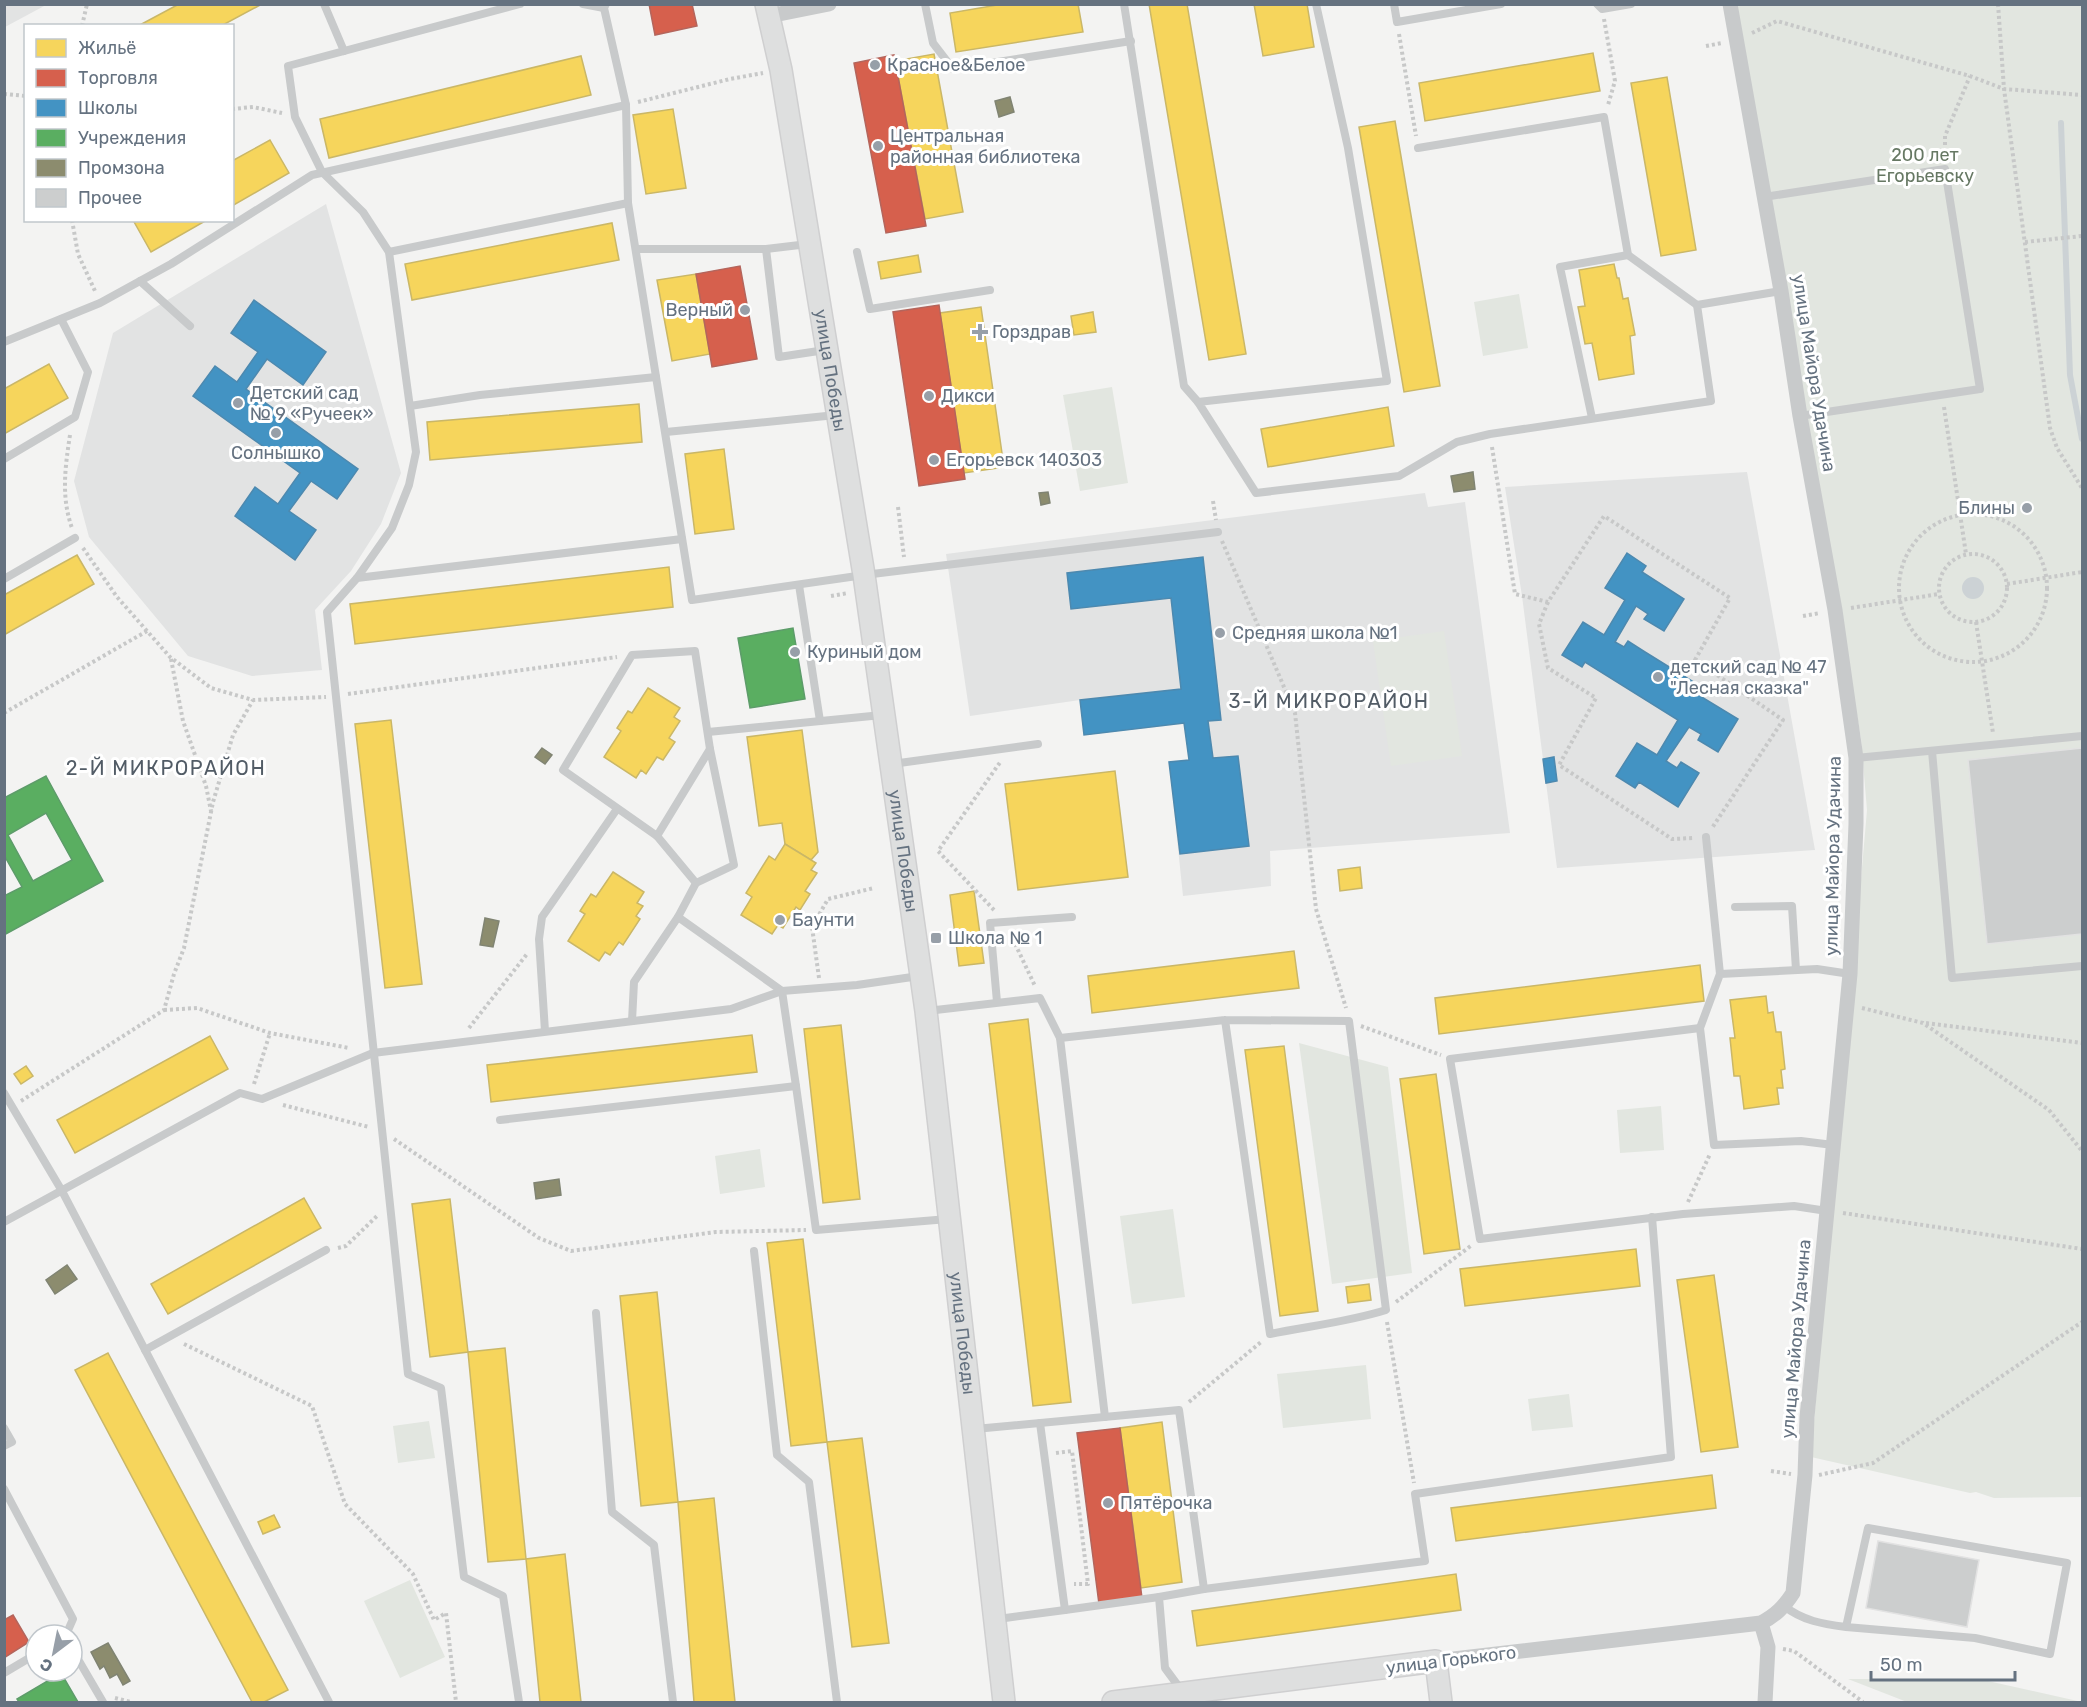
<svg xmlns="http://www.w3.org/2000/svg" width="2087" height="1707" viewBox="0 0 2087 1707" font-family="Rubik,sans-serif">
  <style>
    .built { fill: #e2e3e3 }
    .green { fill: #e2e6e0 }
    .water { fill: #ccd2d5 }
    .homes { fill: #f6d55c; stroke: #cab767; stroke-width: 1.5 }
    .shops { fill: #d6604d; stroke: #b4655c; stroke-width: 1.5 }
    .schools { fill: #4393c3; stroke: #4d89af; stroke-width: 1.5 }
    .public { fill: #5aae61; stroke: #5d9c6a; stroke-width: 1.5; fill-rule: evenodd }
    .industry { fill: #8c8c6e; stroke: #808473; stroke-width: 1.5 }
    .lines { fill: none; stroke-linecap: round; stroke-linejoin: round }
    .stream { stroke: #ccd2d5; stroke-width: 6 }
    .building { fill: #cccece; stroke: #e2e2e2; stroke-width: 1.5 }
    .secondary-casing { stroke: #cfcfd0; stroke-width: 24 }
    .path { stroke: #c7c8c8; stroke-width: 4; stroke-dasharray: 3 3; stroke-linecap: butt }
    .lane { stroke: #c8cacb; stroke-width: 8 }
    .street { stroke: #c8cacb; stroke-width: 15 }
    .secondary { stroke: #dedfdf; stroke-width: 21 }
    .poi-dot { fill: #979fa8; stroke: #fff; stroke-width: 2 }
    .labels { text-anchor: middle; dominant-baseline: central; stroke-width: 6; stroke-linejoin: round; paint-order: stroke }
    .poi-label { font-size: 18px; fill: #657280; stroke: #fff; text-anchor: start }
    .park-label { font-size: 18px; fill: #667863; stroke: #fff }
    .street-label { font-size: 18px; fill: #657280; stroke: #fff }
    .neighbourhood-label { font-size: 20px; letter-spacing: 1.5px; fill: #525c66; stroke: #fff }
  </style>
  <rect width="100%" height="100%" fill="#f3f3f2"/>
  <g class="built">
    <path d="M5,4H46V5L5,27Z"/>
    <path d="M326,204L401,473L381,524L351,571L315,610L322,670L252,676L188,656L89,537L74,481L113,333Z"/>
    <path d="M1747,472L1815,850L1557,868L1522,596L1505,487Z"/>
    <path d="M1425,493L1428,507L1465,502L1510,833L1270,851L1271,886L1183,896L1169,762L1189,760L1184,724L1084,735L1080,700L970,716L946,554Z"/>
  </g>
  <g class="green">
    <path d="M1737,5H2082V1497L1994,1498L1976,1492L1970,1493L1811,1457L1867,810L1861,739Z"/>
    <path d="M1519,294L1528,348L1483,356L1474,302Z"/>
    <path d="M1112,387L1128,483L1080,491L1063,395Z"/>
    <path d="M1444,631L1462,756L1391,766L1373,641Z"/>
    <path d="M1299,1043L1388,1067L1412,1273L1332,1284Z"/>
    <path d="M1661,1106L1664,1150L1620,1153L1617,1110Z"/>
    <path d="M760,1149L765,1187L720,1194L715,1156Z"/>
    <path d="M1173,1209L1185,1297L1132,1304L1120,1216Z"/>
    <path d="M1366,1365L1371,1419L1283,1428L1277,1374Z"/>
    <path d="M1569,1394L1573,1427L1532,1431L1528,1399Z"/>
    <path d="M429,1421L435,1458L398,1463L393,1426Z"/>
    <path d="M410,1580L445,1657L400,1678L364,1601Z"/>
    <path d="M1848,1679H1979L2082,1702H1907Z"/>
  </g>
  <circle class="water" cx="1973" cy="588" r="11"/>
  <g class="homes">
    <path d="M179,4H262L221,26H138Z"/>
    <path d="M1003,4H1078L1083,32L956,52L950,13Z"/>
    <path d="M1149,4H1187L1246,354L1209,360Z"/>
    <path d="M1254,4H1307L1314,47L1263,56Z"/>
    <path d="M1593,53L1600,91L1425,121L1419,83Z"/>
    <path d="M934,54L963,212L925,219L895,61Z"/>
    <path d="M581,56L591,95L329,158L320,119Z"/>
    <path d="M1667,77L1696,250L1661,256L1631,83Z"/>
    <path d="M673,109L686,188L646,194L633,115Z"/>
    <path d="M1395,121L1440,386L1404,392L1359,127Z"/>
    <path d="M270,140L289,173L232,206V161Z"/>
    <path d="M133,220H207L151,252Z"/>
    <path d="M612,223L619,260L412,300L405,264Z"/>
    <path d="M918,255L921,272L881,279L878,262Z"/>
    <path d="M1614,264L1617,278H1619L1623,299L1628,298L1635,335L1630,336L1634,374L1599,380L1592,343L1585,344L1578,307L1585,306L1579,270Z"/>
    <path d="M696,274L710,354L672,361L657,280Z"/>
    <path d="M981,307L1004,467L964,473L940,313Z"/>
    <path d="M1093,312L1096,332L1074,335L1071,316Z"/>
    <path d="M49,364L68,398L4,434V389Z"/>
    <path d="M639,404L642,442L430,460L427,422Z"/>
    <path d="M1388,407L1394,446L1268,467L1261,429Z"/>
    <path d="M724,449L734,529L695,534L685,454Z"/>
    <path d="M77,555L94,584L4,635V595Z"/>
    <path d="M669,567L673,607L355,644L350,604Z"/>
    <path d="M648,688L680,708L674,717L680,721L669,738L675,742L663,760L657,757L646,774L641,770L636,778L604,757L621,731L617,728L628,711L632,713Z"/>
    <path d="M391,720L422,984L385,988L355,724Z"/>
    <path d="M802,730L818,852L811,860L785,844L782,823L759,826L747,737Z"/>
    <path d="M1115,771L1128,877L1018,890L1005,784Z"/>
    <path d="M785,844L816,863L811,870L817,873L805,891L810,894L800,910L796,907L783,928L778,925L772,934L741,915L752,897L746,893L769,856L775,860Z"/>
    <path d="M1360,867L1362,888L1340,891L1338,870Z"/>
    <path d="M613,872L644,892L637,903L643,906L636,916L640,919L623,945L619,942L610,955L605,952L599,961L568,941L585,914L580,911L591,894L596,897Z"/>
    <path d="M974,891L984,963L959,966L950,895Z"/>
    <path d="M1294,951L1299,988L1092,1013L1088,976Z"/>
    <path d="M1700,965L1704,1001L1439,1034L1435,998Z"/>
    <path d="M1766,996L1768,1013L1773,1012L1776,1032H1781L1785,1069L1781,1070L1783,1088H1777L1779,1104L1744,1109L1740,1076H1734L1730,1038H1735L1730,1000Z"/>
    <path d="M1028,1019L1071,1402L1033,1406L989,1024Z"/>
    <path d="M841,1025L860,1199L823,1203L804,1029Z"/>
    <path d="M752,1035L757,1072L491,1102L487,1065Z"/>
    <path d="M210,1036L228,1069L75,1153L57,1120Z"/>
    <path d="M1284,1046L1318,1311L1280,1316L1245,1050Z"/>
    <path d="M26,1066L33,1076L21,1084L14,1074Z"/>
    <path d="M1436,1074L1460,1249L1424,1254L1400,1079Z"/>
    <path d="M304,1198L321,1228L168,1314L151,1284Z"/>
    <path d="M450,1199L468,1352L430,1357L412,1204Z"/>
    <path d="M803,1239L827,1442L791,1446L767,1243Z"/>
    <path d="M1636,1249L1640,1286L1465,1306L1460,1269Z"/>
    <path d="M1714,1275L1738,1447L1701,1452L1677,1280Z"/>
    <path d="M1369,1284L1371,1300L1348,1303L1346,1287Z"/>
    <path d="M657,1292L678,1502L641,1506L620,1296Z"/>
    <path d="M505,1348L526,1559L488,1562L468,1352Z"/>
    <path d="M108,1353L288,1690L264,1702H252L75,1370Z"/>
    <path d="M1162,1422L1182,1582L1141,1588L1120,1428Z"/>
    <path d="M862,1438L889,1643L852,1647L827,1442Z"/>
    <path d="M1712,1475L1716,1508L1456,1541L1451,1508Z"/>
    <path d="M714,1498L735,1702H694L678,1502Z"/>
    <path d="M274,1515L280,1527L263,1534L258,1522Z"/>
    <path d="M565,1554L581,1702H540L526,1559Z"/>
    <path d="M1456,1574L1461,1610L1197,1646L1192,1611Z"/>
  </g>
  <g class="shops">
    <path d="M649,4H692L697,26L655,35Z"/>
    <path d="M894,55L926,226L886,233L854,63Z"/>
    <path d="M740,266L757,359L712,367L696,274Z"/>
    <path d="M939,305L965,479L919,486L893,312Z"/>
    <path d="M1120,1428L1142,1598L1099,1604L1077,1433Z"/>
    <path d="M13,1615L29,1642L4,1658V1620Z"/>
  </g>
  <g class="schools">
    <path d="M254,300L326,352L303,385L267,359L246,389L358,469L337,499L311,481L289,511L316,530L295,560L235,516L255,487L278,504L300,473L193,396L215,366L237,382L258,352L231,333Z"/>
    <path d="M1627,553L1646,566L1642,572L1684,599L1664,631L1644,619L1648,614L1636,606L1615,642L1624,647L1628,641L1645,652L1700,686L1695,693L1738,719L1718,752L1698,740L1701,734L1689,727L1666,761L1677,768L1681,762L1699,773L1678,807L1639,782L1635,788L1616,776L1637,743L1657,755L1678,720L1585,662L1582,667L1562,655L1583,622L1604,635L1625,600L1605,588Z"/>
    <path d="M1203,557L1221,720L1208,721L1213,758L1238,756L1249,846L1180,854L1169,762L1189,760L1184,723L1084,735L1080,700L1181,689L1171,598L1071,609L1067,573Z"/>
    <path d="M1554,757L1557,781L1546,783L1543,759Z"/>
  </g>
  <g class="public">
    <path d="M793,628L805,699L750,708L738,638Z"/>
    <path d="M46,776L103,881L4,935V896L22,887L4,855V798ZM46,813L72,860L33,881L8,835Z"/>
    <path d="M61,1673L78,1702H19L17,1699Z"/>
  </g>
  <g class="industry">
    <path d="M1010,97L1014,112L999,117L995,101Z"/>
    <path d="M1473,472L1475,489L1454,492L1451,476Z"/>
    <path d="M1048,492L1050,503L1041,505L1039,493Z"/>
    <path d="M542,748L552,755L545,764L535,757Z"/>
    <path d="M485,918L499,921L493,947L480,945Z"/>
    <path d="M559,1179L561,1195L536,1199L534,1183Z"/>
    <path d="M67,1265L77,1279L55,1294L46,1280Z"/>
    <path d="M108,1643L130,1681L123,1685L117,1674L110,1678L104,1666L100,1669L91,1652Z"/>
  </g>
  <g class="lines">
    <path class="stream" d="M2061,123L2070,375L2082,439"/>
  </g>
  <g class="building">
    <path d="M2082,748V934L1987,944L1968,760Z"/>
    <path d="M1878,1541L1979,1560L1967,1627L1866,1608Z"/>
  </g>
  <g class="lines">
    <defs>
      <g id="secondary">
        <path id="s1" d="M766,4L781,70L864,575L926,1011L1004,1702"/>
        <path d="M1113,1702L1436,1661L1441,1702"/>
      </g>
    </defs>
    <use href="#secondary" class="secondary-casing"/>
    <g class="path">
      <path d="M1998,4L2004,89L2050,428L2057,448L2082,488"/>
      <path d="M1604,19L1615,81L1608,105"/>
      <path d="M82,26L87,4"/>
      <path d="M1752,33L1777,21L1970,76L2004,89L2082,95"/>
      <path d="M1399,34L1416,136"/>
      <path d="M1706,46L1722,43"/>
      <path d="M4,94L26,96"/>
      <path d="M638,102L730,79L763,73"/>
      <path d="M232,109L253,107L282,113"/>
      <path d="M1945,157V136L1970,76"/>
      <path d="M72,220L78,254L95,291"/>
      <path d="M2025,242L2082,236"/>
      <path d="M1944,407L1966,554"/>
      <path d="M70,435C65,468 61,497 72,528"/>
      <path d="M1492,447L1515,594L1548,602L1604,516L1730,598L1695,660L1783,720L1712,828"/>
      <path d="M1213,501L1216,520"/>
      <path d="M898,507L904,557"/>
      <circle cx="1973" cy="588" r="74"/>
      <path d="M1222,541L1295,713L1316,909L1346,1008"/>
      <path d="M83,548L117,597L170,657L211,688L253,700L326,697"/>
      <circle cx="1973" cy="588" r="34"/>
      <path d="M2007,584L2082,572"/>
      <path d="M831,596L848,593"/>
      <path d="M1548,602L1539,624L1548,668L1596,698L1559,765L1672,839L1694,838"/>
      <path d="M1851,608L1939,594"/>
      <path d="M1803,616L1820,613"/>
      <path d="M1976,622L1993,733"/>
      <path d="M171,659L183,721L206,786L211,811"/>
      <path d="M348,694L617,657"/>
      <path d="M4,713L147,631"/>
      <path d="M994,910L938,851L1001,761"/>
      <path d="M1010,933L1035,986"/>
      <path d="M819,978L812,927L828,899L874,888"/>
      <path d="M1862,1008L1923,1023L2049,1110L2082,1151"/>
      <path d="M164,1010L197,1008L270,1033L349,1048"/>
      <path d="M1926,1023L2082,1043"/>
      <path d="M1361,1026L1441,1055"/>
      <path d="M469,1028L527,954"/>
      <path d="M254,1084L270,1033"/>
      <path d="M21,1101L164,1010L174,974L184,948L213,802L233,735L253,700"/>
      <path d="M283,1105L369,1127"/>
      <path d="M394,1139L539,1238L571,1251L716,1232L806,1230"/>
      <path d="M1688,1202L1710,1154"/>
      <path d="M1843,1213L2082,1249"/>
      <path d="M338,1248L346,1246L378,1215"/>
      <path d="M1396,1302L1472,1245"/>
      <path d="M1387,1322L1414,1483"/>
      <path d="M184,1344L312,1406L345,1504L413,1574L434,1620L446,1613L456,1702"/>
      <path d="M1189,1402L1261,1342"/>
      <path d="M1056,1453L1072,1451L1088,1584H1074"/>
      <path d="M1771,1471L1791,1474"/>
      <path d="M1819,1475L1873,1463L2082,1322"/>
      <path d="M1783,1649L1794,1651L1863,1702"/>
      <path d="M115,1698L131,1702"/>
    </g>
    <g class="lane">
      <path d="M324,4L344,51"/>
      <path d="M583,4L604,8"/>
      <path d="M606,4L604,8L626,105L628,203L692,600L864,575L1218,532"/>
      <path d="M925,4L933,43L953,69L1131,41"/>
      <path d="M1124,4L1184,386L1198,402"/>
      <path d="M1316,4L1348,148L1387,381L1198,402L1256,493L1399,476L1457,442L1490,434L1711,401L1697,305L1781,291"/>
      <path d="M1394,4L1397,22L1501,4"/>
      <path d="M1597,4L1602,9L1631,4"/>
      <path d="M1418,148L1604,117L1628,255L1697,305"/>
      <path d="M1764,197L1945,169L1980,389L1800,416"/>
      <path d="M636,249H766L808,244"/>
      <path d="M766,249L779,357L825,350"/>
      <path d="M389,252L628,203"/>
      <path d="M857,252L870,309L990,290"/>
      <path d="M140,281L190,326"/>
      <path d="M4,342L100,303L171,264L312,175L626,105"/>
      <path d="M410,406L480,395L656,377"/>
      <path d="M1592,418L1560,267L1628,255"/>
      <path d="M666,432L836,415"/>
      <path d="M4,459L75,417L88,372L61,319"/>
      <path d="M357,578L392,528L409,485L416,452L389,252L363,212L322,172L295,117L288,66L520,4"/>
      <path d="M4,579L75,538"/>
      <path d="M799,585L820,721"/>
      <path d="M708,732L882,715"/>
      <path d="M1932,751L1952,978L2082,966"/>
      <path d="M1856,758L2082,736"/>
      <path d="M892,764L1038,744"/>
      <path d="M657,836L710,749L734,865L696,883L678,917L782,991L796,1086"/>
      <path d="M1706,837L1720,974"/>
      <path d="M696,883L657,836L563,770L632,655L695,651L710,749"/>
      <path d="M1735,907L1792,906L1796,970"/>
      <path d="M997,1002L990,923L1072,917"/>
      <path d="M927,1011L1040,998L1060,1038L1225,1020L1349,1021L1386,1310C1348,1322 1309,1326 1270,1334L1225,1020"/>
      <path d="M632,1021L634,982L678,917"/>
      <path d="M1700,1028L1450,1059L1480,1239L1683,1214L1794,1206L1827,1211"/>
      <path d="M545,1031L539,939L542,917L617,809"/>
      <path d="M1060,1038L1105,1417"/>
      <path d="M4,1093L62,1191L329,1702"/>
      <path d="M500,1120L796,1086L816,1230L948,1219"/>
      <path d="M1833,1145L1801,1141L1714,1145L1700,1028L1720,974L1817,969L1850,974"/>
      <path d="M4,1222L240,1093L262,1099L373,1053L731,1009L782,991L857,985L919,976"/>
      <path d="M754,1251L777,1455L809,1482L837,1702"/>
      <path d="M596,1313L612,1512L654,1545L673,1702"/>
      <path d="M145,1350L326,1250"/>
      <path d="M1040,1423L1065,1610L1159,1597"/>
      <path d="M4,1428L12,1442L4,1446"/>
      <path d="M975,1429L1179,1410L1204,1589L1159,1597L1165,1668L1182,1691"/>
      <path d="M4,1489L73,1619L66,1635"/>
      <path d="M1204,1589L1425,1561L1415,1494L1671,1457L1652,1217"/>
      <path d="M1784,1606C1803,1621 1823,1624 1846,1627L1975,1638L2050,1654L2067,1563L1868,1528L1846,1627"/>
      <path d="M998,1619L1065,1610"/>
      <path d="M72,1649L103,1702"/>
      <path d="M4,1673L36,1654"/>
      <path d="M519,1702L503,1596L464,1577L441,1388L408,1374L327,612L357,578L682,539"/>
    </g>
    <g class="street">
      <path d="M769,16L829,4"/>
      <path d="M1761,1623L1768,1647L1765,1702"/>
      <path d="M1436,1661L1761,1623C1776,1615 1784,1607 1793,1593L1805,1475L1807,1417L1850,974L1856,824V758L1835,610L1800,416L1781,291L1730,4"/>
    </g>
    <use href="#secondary" class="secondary"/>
  </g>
  <g class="poi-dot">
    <circle cx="875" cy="65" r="6"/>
    <circle cx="878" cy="146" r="6"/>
    <circle cx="745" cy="310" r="6"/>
    <path d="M977 323h6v6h6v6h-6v6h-6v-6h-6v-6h6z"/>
    <circle cx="929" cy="396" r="6"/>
    <circle cx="238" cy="403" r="6"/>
    <circle cx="276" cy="433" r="6"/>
    <circle cx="934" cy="460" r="6"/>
    <circle cx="2027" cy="508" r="6"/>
    <circle cx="1220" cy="633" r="6"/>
    <circle cx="795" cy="652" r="6"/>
    <circle cx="1658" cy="677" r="6"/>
    <circle cx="780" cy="920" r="6"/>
    <rect x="930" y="932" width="12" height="12" rx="3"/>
    <circle cx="1108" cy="1503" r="6"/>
  </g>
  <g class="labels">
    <g class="poi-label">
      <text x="887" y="65">Красное&amp;Белое</text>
      <text x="890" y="136">Центральная<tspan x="890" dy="21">районная библиотека</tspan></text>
      <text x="733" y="310" text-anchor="end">Верный</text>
      <text x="992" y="332">Горздрав</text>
      <text x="250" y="393">Детский сад<tspan x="250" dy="21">№ 9 «Ручеек»</tspan></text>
      <text x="941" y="396">Дикси</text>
      <text x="276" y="453" text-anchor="middle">Солнышко</text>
      <text x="946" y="460">Егорьевск 140303</text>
      <text x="2015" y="508" text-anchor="end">Блины</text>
      <text x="1232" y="633">Средняя школа №1</text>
      <text x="807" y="652">Куриный дом</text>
      <text x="1670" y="667">детский сад № 47<tspan x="1670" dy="21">"Лесная сказка"</tspan></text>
      <text x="792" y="920">Баунти</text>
      <text x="948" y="938">Школа № 1</text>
      <text x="1120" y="1503">Пятёрочка</text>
    </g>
    <g class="park-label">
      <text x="1925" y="155">200 лет<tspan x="1925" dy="21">Егорьевску</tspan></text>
    </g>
    <g class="street-label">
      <text stroke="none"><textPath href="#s1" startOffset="372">улица Победы</textPath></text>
      <text transform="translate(1814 373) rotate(81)">улица Майора Удачина</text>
      <text stroke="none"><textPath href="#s1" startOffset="858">улица Победы</textPath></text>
      <text transform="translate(1833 856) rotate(-89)">улица Майора Удачина</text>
      <text stroke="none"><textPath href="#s1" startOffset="1344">улица Победы</textPath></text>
      <text transform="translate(1796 1339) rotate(-85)">улица Майора Удачина</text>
      <text transform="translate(1451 1660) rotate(-7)">улица Горького</text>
    </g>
    <g class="neighbourhood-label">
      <text x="1329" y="701">3-Й МИКРОРАЙОН</text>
      <text x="166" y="768">2-Й МИКРОРАЙОН</text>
    </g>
  </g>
  <rect width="2087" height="1707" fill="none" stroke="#657280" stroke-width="12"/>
  <rect x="24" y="24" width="210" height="198" fill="#ffffff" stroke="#c1c7cc" stroke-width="1.5"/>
  <rect x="36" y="39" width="30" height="18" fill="#f6d55c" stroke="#c1c7cc" stroke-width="1.5"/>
  <text x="78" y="54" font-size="18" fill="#657280">Жильё</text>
  <rect x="36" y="69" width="30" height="18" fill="#d6604d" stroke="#c1c7cc" stroke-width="1.5"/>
  <text x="78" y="84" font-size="18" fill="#657280">Торговля</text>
  <rect x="36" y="99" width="30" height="18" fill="#4393c3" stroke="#c1c7cc" stroke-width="1.5"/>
  <text x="78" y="114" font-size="18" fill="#657280">Школы</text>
  <rect x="36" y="129" width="30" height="18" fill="#5aae61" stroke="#c1c7cc" stroke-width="1.5"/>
  <text x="78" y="144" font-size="18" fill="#657280">Учреждения</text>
  <rect x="36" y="159" width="30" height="18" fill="#8c8c6e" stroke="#c1c7cc" stroke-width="1.5"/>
  <text x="78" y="174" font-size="18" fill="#657280">Промзона</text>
  <rect x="36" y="189" width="30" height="18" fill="#cccece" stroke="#c1c7cc" stroke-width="1.5"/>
  <text x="78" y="204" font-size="18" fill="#657280">Прочее</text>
  <g transform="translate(54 1653) rotate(212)"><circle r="28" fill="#ffffff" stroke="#c1c7cc" stroke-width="1.5"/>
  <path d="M0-4.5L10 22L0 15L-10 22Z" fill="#979fa8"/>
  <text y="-9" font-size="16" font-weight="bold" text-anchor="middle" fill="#657280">С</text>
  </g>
  <path d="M1871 1671v9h144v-9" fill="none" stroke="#657280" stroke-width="3"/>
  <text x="1880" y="1671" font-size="18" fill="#657280" stroke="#ffffff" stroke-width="4.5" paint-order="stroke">50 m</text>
</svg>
